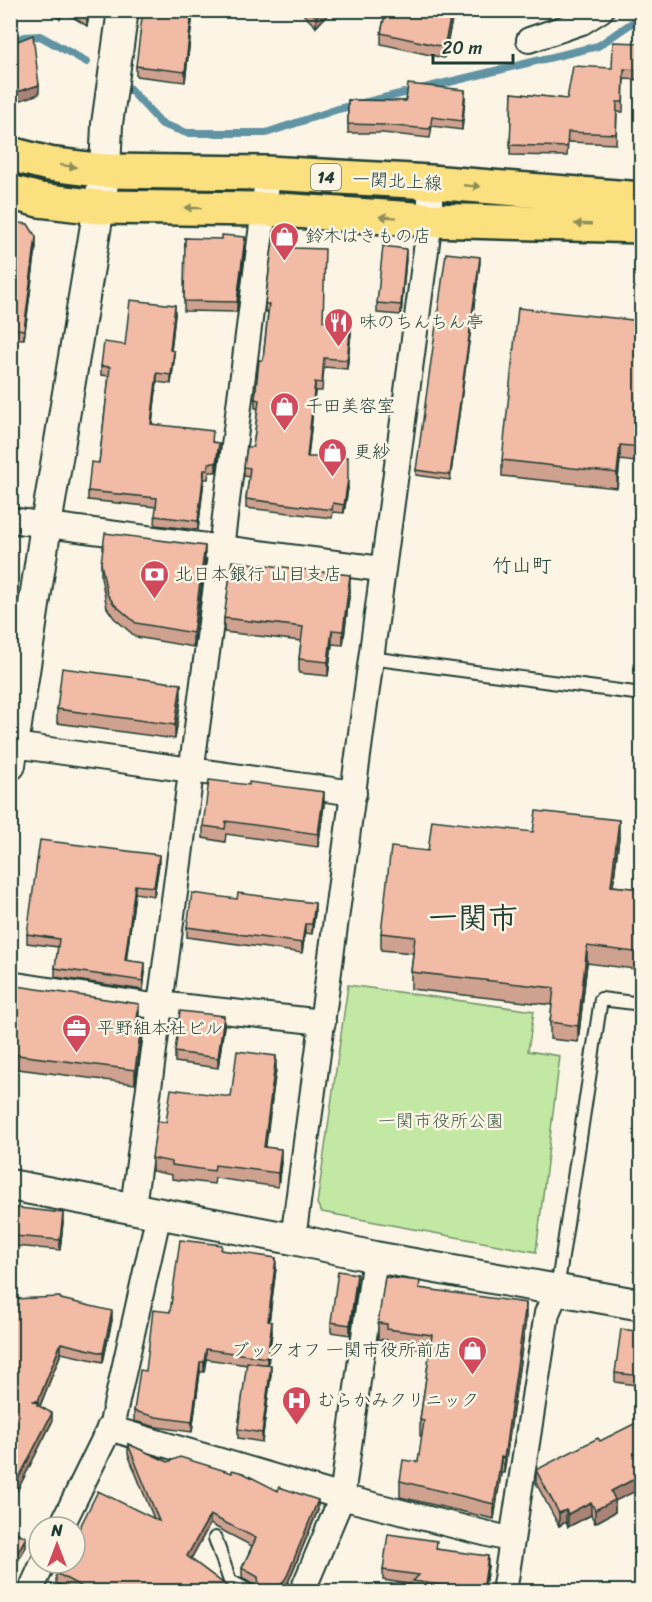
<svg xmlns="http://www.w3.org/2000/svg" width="652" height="1602" viewBox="0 0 652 1602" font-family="Sriracha,'Klee One',sans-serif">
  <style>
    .green { fill: #c2e8a3; stroke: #70926c; stroke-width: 1.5 }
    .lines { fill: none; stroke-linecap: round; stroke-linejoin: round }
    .stream { stroke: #6193a3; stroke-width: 8 }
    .service-casing { stroke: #1f3d34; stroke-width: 16 }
    .minor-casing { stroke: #1f3d34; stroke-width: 28 }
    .tertiary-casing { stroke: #1f3d34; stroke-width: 34 }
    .primary-casing { stroke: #1f3d34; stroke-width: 38 }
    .service { stroke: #fcf5e5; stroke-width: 12 }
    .minor { stroke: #fcf5e5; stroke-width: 24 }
    .tertiary { stroke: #fcf5e5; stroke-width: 30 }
    .primary { stroke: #fbe080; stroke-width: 33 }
    .wall { fill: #cfa18f; stroke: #1f3d34; stroke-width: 1.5; fill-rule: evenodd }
    .shaded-wall { fill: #a98374; stroke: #1f3d34; stroke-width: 1.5 }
    .building { fill: #f1bba6; stroke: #1f3d34; stroke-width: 1.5; fill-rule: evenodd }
    .oneway { fill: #8d8e5a }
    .labels { text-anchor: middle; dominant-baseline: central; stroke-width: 5; stroke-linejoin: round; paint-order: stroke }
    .shield { fill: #fcf5e5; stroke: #617469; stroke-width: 1.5 }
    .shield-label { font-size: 16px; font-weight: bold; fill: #1f3d34 }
    .street-label { font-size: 18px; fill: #1f3d34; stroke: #fcf5e5 }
    .poi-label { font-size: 18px; fill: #1f3d34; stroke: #fcf5e5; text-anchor: start }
    .park-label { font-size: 18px; fill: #405f4a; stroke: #fcf5e5 }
    .neighbourhood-label { font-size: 20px; fill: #1f3d34; stroke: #fcf5e5 }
    .town-label { font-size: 30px; font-weight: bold; fill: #1f3d34; stroke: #fcf5e5 }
  </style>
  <rect width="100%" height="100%" fill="#fcf5e5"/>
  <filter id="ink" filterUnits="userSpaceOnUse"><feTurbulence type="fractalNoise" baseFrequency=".0167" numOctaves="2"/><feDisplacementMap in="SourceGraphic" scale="12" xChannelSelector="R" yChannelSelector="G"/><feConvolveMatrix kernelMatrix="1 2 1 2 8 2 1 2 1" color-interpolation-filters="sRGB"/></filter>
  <g filter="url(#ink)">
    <path class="green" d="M348,985L534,1011L528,1051L560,1056L536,1252L322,1212L317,1204Z"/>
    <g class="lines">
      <g class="stream">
        <path d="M10,42L25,37L40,36L87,62"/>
        <path d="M126,85L162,124L187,133H266L338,109L598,46L642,16"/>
      </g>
      <defs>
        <g id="service">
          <path d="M370,658L642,694"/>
          <path d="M557,1290L601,999L642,1004"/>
          <path d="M215,1538L230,1581L251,1592"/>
        </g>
        <g id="minor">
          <path d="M529,40L582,22L601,10"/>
          <path d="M10,520L381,569"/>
          <path d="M14,745L354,793"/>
          <path d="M10,984L160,1007L168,1005L323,1022"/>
          <path d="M133,1207L221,548L264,209L267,173"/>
          <path d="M293,1239L430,220V182"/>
          <path d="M109,1428L349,1499L512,1540"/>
          <path d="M61,1527L112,1423L159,1213"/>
          <path d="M30,1592L43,1563"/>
          <path d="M302,1592L342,1497L375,1257"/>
          <path d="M504,1592L547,1313L557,1290"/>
        </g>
        <g id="tertiary">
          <path d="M10,765L46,525L105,171L107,124L123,10"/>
          <path d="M10,1185L293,1239L375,1257L642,1305"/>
        </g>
        <g id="primary">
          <path d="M10,154L49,164L105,171L267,173L430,182L642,199"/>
          <path d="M10,192L39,200L99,207L264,209L430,220L642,226"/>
        </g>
      </defs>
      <use href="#service" class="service-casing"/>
      <use href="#minor" class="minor-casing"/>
      <use href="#tertiary" class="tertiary-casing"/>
      <use href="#primary" class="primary-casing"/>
      <use href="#service" class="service"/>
      <use href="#minor" class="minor"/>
      <use href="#tertiary" class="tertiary"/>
      <use href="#primary" class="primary"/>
    </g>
    <g class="wall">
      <path d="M46,10H90L87,26L65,12L60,19Z"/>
      <path d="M299,10H332L316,27Z"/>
      <path d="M386,10H454L444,58L381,44V33Z"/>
      <path d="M482,10H506L505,14Z"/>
      <path d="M192,21L185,82L136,76V66Z"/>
      <path d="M640,43V80L624,79L623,112H617L616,144L568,142L567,156L510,155L512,93L567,99L612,68Z"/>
      <path d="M465,98L462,130L432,126L430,138L383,133H348V100L406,101Z"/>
      <path d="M10,222L36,247L24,339L10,338Z"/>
      <path d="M185,238L245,247L237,312L184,311Z"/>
      <path d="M295,248L323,321L351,333L347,369L324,367L322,391H315L308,457L348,488L344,513L333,512L332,518L246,508V499L249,477L244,476V467L253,447L258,408H255V399L263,360L268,312H265V304Z"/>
      <path d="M406,258L401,315L377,313V303Z"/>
      <path d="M480,262L450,480L416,475V470Z"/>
      <path d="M175,314L171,351L174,360L171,384L157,382L152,424L213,442L219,452L216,472H209L208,479H204L198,530L155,525L156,507L88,500V491L99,463L109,376L101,375V366L125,345Z"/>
      <path d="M642,321V463L620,460L617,488L502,476V460Z"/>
      <path d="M205,560L193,647L136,637L114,618L107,608L101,577V563Z"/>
      <path d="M350,589L343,645L332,644L328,676L299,673V659L301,641L224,632V618Z"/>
      <path d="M181,698L175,739L57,723V709Z"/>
      <path d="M324,805L318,847L226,834L225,842L203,838V826Z"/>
      <path d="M533,832L619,837L613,886L642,889V970L587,963L578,1042L550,1039V1022L552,1005L411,989V972L413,953L381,950V933L428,851Z"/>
      <path d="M159,864L154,896L135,893L126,961L145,972L143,990L55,977V968L58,947L27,943V934Z"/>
      <path d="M315,913L312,934L305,933L302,953L187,937V927Z"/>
      <path d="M10,985L139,1018L138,1027L141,1041L135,1084L10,1068Z"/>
      <path d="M224,1026L218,1068L175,1062V1052Z"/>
      <path d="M276,1069L265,1147L281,1162L278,1187L215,1178L214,1184L172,1179V1175L152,1171V1158L166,1122L231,1097Z"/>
      <path d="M10,1207L63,1222L60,1250L15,1246L12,1299H61L112,1320L103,1362L61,1353L40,1406L52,1422L10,1505Z"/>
      <path d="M222,1250L276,1268L269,1321L272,1332L268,1365L271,1374L262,1442L238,1438V1429L247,1365L206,1359L204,1372H200L192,1432L156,1427L134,1421V1411L146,1371L170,1312Z"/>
      <path d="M357,1284L350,1335L331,1332V1322Z"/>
      <path d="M420,1289L526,1319L504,1473H501L494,1519L400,1497V1481L418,1462L422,1436H420V1420L430,1351L387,1345V1340L378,1339V1323Z"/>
      <path d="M642,1332V1386L615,1382V1373Z"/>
      <path d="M128,1444L168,1462L278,1491L318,1510L287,1585L283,1592H73L56,1583V1573L154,1519L128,1454ZM210,1524L252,1546L242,1568V1578L257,1587L251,1591L232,1590L191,1559Z"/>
      <path d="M536,1470L615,1501V1512L595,1523L591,1515L568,1527L566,1522L559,1526L536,1483Z"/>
      <path d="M437,1549L488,1566L484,1592H401L409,1584L383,1580V1570Z"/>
    </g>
    <g class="shaded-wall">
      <path d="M60,10H65V12L60,19Z"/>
      <path d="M88,10H90L87,26V16Z"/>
      <path d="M323,10H332L316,27V17Z"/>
      <path d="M452,10H454L444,58V47Z"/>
      <path d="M192,11V21L185,82V72Z"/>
      <path d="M39,85V94L10,104V94Z"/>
      <path d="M465,90V98L462,130V121Z"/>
      <path d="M36,237V247L24,339V330Z"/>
      <path d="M245,237V247L237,312V302Z"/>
      <path d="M406,249V258L401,315V305Z"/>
      <path d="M480,257V262L450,480V475Z"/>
      <path d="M175,305V314L170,360V350Z"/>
      <path d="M351,324V333L347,369V360Z"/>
      <path d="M174,351V360L171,384V375Z"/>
      <path d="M157,373V382L151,433V424Z"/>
      <path d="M315,382V391L307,466V457Z"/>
      <path d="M219,443V452L216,472V463Z"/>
      <path d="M620,445V460L617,488V473Z"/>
      <path d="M204,470V479L198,530V521Z"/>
      <path d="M348,479V488L344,513V505Z"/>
      <path d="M205,546V560L193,647V633Z"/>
      <path d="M350,575V589L343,645V631Z"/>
      <path d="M332,630V644L328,676V662Z"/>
      <path d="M181,684V698L175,739V725Z"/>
      <path d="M324,792V805L318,847V834Z"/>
      <path d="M619,820V837L611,903V886Z"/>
      <path d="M159,855V864L154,896V887Z"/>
      <path d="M135,885V893L125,969V960Z"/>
      <path d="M315,903V913L312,934V924Z"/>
      <path d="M305,924V933L302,953V943Z"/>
      <path d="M587,946V963L578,1042V1026Z"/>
      <path d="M145,963V972L143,990V981Z"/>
      <path d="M139,1004V1018L136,1040V1026Z"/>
      <path d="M224,1016V1026L218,1068V1058Z"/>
      <path d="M141,1027V1041L135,1084V1070Z"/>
      <path d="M276,1056V1069L264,1160V1147Z"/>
      <path d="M281,1149V1162L278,1187V1173Z"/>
      <path d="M63,1213V1222L60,1250V1240Z"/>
      <path d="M276,1258V1268L268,1331V1321Z"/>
      <path d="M357,1274V1284L350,1335V1325Z"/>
      <path d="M526,1303V1319L504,1473V1458Z"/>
      <path d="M112,1311V1320L103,1362V1353Z"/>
      <path d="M272,1322V1332L267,1368V1358Z"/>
      <path d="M61,1343V1353L38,1411V1401Z"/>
      <path d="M206,1349V1359L204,1372V1362Z"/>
      <path d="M200,1362V1372L192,1432V1422Z"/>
      <path d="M271,1365V1374L262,1442V1433Z"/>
      <path d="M52,1413V1422L10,1505V1495Z"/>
      <path d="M501,1457V1473L494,1519V1504Z"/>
      <path d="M642,1475V1488L615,1501V1512L595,1523V1510L611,1491Z"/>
      <path d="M318,1500V1510L287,1585L283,1592H277Z"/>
      <path d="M591,1502V1515L568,1527V1514Z"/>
      <path d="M566,1510V1522L559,1526V1513Z"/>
      <path d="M210,1515V1524L187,1566V1556Z"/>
      <path d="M26,1537V1547L10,1575V1566Z"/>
      <path d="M488,1556V1566L484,1592H483Z"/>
    </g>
    <g class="building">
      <path d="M78,10H88L87,16Z"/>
      <path d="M143,10L192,11L185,72L136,66Z"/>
      <path d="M309,10H323L316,17Z"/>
      <path d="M386,10H452L444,47L381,33Z"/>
      <path d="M33,35L39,85L10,94V44Z"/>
      <path d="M613,42L640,43V70L624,69L623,102H617L616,134L568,132L567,147L510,145L512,93L567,99L573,66L612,68Z"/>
      <path d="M408,84L465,90L462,121L432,117L430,129L383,125L348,124V100L406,101Z"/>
      <path d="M10,222L28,224L36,237L24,330L10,328Z"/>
      <path d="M222,235L245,237L237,302L184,301L185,238L222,239Z"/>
      <path d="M273,240L295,242L294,248L325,249L323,321L351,324L347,360L324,358L322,383L315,382L307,457H348V479L344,505L333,503L332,510L246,499L250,468L244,467L247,447H253L259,400L255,399L259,360H263L269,304H265Z"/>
      <path d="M383,246L406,249L401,305L377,303Z"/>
      <path d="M446,253L480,257L450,475L416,470Z"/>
      <path d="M130,300L175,305L170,350L174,351L171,375L157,373L151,424L213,431L212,442L219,443L216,463H209L208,470H204L198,521L155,516L157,498L88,491L91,462L99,463L110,367L101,366L104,342L125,345Z"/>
      <path d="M518,308L642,321V447L620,445L617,473L502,460Z"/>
      <path d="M105,533L205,546L193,633L136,623L114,604L107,594L101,563Z"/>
      <path d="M232,561L350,575L343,631L332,630L328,662L299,659L303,627L224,618Z"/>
      <path d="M62,668L181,684L175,725L57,709Z"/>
      <path d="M209,780L249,785V782L324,792L318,834L226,821L225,829L203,826Z"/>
      <path d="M536,811L619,820L611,886L642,889V953L587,946L578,1026L550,1022L554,988L411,972L415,937L381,933L391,847L428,851L432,820L533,832Z"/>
      <path d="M40,840L159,855L154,887L135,885L125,960L145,963L143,981L55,968L59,939L27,934Z"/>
      <path d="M192,893L237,899L238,893L315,903L312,924H305L302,943L187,927Z"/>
      <path d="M10,985L139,1004L136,1026L141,1027L135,1070L10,1054Z"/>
      <path d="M180,1011L224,1016L218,1058L175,1052Z"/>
      <path d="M237,1051L276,1056L264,1147L281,1149L278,1173L215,1165L214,1171L172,1165V1162L152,1158L157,1121L166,1122L171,1089L231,1097Z"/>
      <path d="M10,1207L63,1213L60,1240L15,1236L11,1299L60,1297L61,1299L112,1311L103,1353L61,1343L38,1401H32L38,1403L37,1405L52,1413L10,1495Z"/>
      <path d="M180,1240L222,1245L221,1250L276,1258L268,1321L272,1322L267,1358L206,1349L204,1362H200L192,1422L156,1417L134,1411L140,1370L146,1371L153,1310L170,1312Z"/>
      <path d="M338,1271L357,1274L350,1325L331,1322Z"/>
      <path d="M385,1277L420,1281L419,1288L526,1303L504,1458L501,1457L494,1504L400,1481L403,1460L418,1462L424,1421L420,1420L432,1335L387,1329V1324L378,1323Z"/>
      <path d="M621,1329L642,1332V1376L615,1373Z"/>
      <path d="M247,1362L271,1365L262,1433L238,1429Z"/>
      <path d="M640,1421L642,1424V1475L611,1491L615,1500L595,1510L591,1502L568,1514L566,1510L559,1513L536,1470L598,1438L600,1441Z"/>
      <path d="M128,1444L168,1462L180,1457L232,1473V1470L243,1473L278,1491L279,1487L318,1500L287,1576L277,1592H126L118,1588L116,1592H91L56,1573L61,1563H75V1537L98,1491L159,1521ZM210,1515L256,1538L242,1568L258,1577L259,1586L251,1591L235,1583L232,1590L187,1556Z"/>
      <path d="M10,1529L26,1537L10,1566Z"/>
      <path d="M388,1534L437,1541L436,1549L488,1556L483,1591L413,1581L419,1575L383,1570Z"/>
      <path d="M410,1583L418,1592H401Z"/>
    </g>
    <defs><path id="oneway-solid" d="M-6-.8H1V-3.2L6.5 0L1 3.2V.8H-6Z" transform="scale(1.5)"/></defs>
    <g class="oneway">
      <use href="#oneway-solid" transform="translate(68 166) rotate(7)"/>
      <use href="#oneway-solid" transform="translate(472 186) rotate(5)"/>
      <use href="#oneway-solid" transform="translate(193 208) rotate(-179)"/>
      <use href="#oneway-solid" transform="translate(388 217) rotate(-176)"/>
      <use href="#oneway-solid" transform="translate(583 224) rotate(-178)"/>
    </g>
  </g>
  <defs>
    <symbol id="shop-pin" viewBox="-11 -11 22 30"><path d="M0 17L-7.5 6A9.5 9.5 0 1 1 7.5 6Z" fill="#d1495b" stroke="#fcf5e5"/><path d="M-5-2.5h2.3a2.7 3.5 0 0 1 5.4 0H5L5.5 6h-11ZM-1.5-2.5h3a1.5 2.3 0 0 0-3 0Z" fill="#fff"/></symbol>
    <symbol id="restaurant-pin" viewBox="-11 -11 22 30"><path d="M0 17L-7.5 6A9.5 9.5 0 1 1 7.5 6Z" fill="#d1495b" stroke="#fcf5e5"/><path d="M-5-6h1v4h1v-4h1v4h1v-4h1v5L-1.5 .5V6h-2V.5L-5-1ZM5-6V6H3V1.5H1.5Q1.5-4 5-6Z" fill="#fff"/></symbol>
    <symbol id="bank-pin" viewBox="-11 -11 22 30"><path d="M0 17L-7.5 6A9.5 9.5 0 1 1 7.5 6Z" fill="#d1495b" stroke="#fcf5e5"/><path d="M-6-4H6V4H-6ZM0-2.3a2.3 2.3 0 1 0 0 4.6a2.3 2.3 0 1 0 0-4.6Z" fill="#fff"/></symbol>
    <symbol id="office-pin" viewBox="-11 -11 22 30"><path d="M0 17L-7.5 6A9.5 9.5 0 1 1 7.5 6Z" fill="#d1495b" stroke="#fcf5e5"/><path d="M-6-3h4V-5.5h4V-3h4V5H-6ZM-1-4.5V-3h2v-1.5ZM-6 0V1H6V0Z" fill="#fff"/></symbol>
    <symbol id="hospital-pin" viewBox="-11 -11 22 30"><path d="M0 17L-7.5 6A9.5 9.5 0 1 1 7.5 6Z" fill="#d1495b" stroke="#fcf5e5"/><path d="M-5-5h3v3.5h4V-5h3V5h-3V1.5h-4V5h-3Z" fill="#fff"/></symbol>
  </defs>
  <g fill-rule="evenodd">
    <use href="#shop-pin" x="268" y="220" width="33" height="45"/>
    <use href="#restaurant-pin" x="322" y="306" width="33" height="45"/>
    <use href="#shop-pin" x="268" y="390" width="33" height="45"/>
    <use href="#shop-pin" x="316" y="436" width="33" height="45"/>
    <use href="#bank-pin" x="138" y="558" width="33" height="45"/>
    <use href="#office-pin" x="60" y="1012" width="33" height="45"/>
    <use href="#shop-pin" x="456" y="1334" width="33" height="45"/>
    <use href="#hospital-pin" x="280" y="1384" width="33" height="45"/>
  </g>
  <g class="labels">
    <rect class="shield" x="311" y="164" width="30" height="26" rx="4.5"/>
    <g class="shield-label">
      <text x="326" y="177">14</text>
    </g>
    <g class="street-label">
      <text transform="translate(397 181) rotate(3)">一関北上線</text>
    </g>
    <g class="poi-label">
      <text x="305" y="236">鈴木はきもの店</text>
      <text x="359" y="322">味のちんちん亭</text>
      <text x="305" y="406">千田美容室</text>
      <text x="354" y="452">更紗</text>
      <text x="175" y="574">北日本銀行 山目支店</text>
      <text x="97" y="1028">平野組本社ビル</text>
      <text x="452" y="1350" text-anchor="end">ブックオフ 一関市役所前店</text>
      <text x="317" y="1400">むらかみクリニック</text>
    </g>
    <g class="park-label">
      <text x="441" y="1121">一関市役所公園</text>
    </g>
    <g class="neighbourhood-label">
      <text x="522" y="565">竹山町</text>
    </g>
    <g class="town-label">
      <text x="473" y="918">一関市</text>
    </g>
  </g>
  <rect width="652" height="1602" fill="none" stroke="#fcf5e5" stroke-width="36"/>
  <rect x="18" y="18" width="616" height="1566" fill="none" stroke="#1f3d34" stroke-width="2" filter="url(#ink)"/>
  <g transform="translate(57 1545)"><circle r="28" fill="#fcf5e5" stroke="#a4ab9e" stroke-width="1.5"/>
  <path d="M0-4.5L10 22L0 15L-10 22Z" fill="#d1495b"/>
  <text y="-9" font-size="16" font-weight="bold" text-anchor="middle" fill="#1f3d34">N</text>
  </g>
  <path d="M433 54v9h80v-9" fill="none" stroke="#1f3d34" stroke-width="3"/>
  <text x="442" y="54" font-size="18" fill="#1f3d34" stroke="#fcf5e5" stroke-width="4.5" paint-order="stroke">20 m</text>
</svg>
